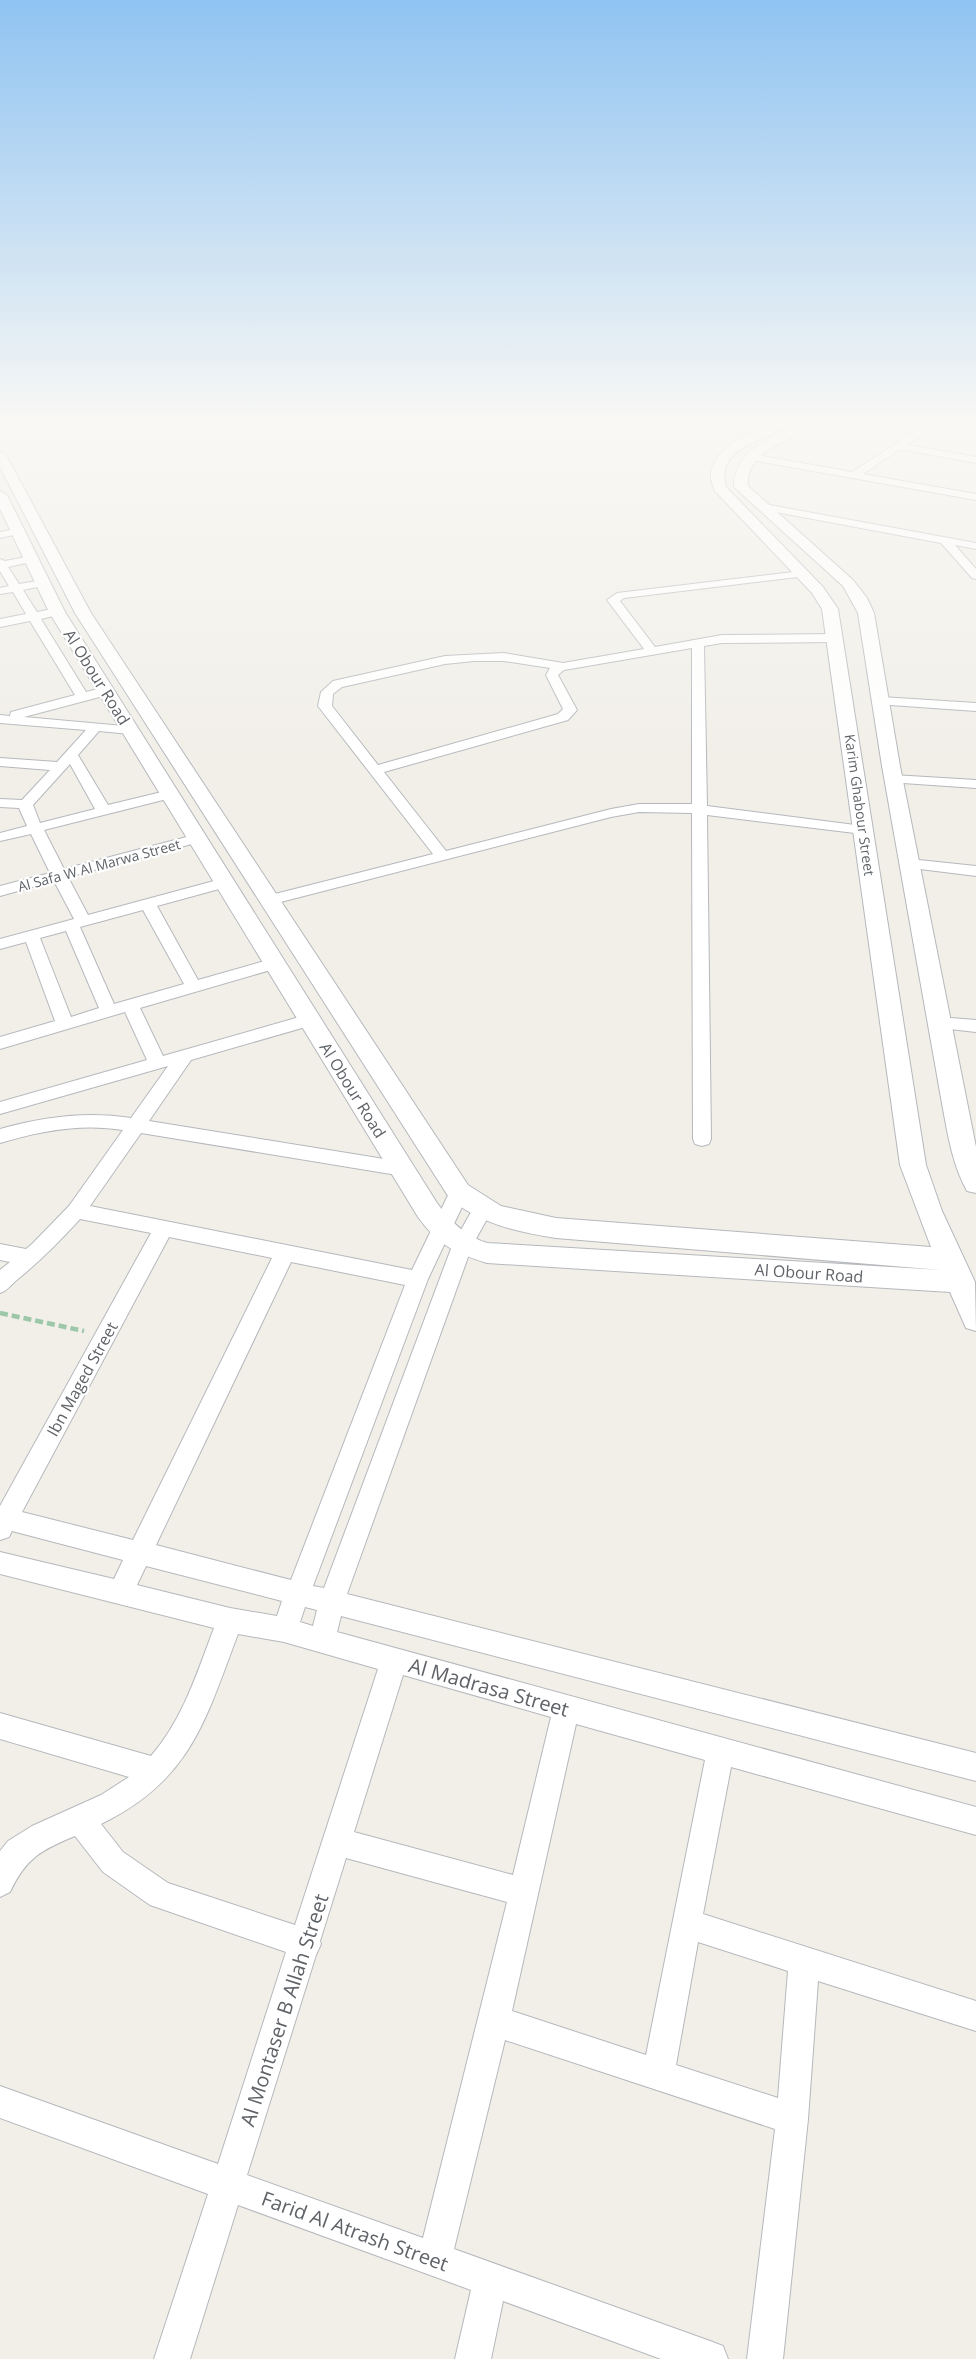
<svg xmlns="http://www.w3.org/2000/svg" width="976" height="2359" viewBox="0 0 976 2359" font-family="'Open Sans',sans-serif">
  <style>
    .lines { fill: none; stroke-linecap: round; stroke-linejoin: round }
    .minor-casing { stroke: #b5b8bc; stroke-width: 2 }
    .tertiary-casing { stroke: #b5b8bc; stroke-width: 2 }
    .path { stroke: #9cc7a9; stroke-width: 4.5; stroke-dasharray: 8 4; stroke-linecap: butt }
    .minor { fill: #fff; fill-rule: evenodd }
    .tertiary { fill: #fff; fill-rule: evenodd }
    .labels { text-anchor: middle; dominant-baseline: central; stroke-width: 4.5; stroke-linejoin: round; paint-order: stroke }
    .far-street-label { font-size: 14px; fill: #5f6368; stroke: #fff }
    .street-label { font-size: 16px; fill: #5f6368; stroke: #fff }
    .near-street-label { font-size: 20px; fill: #5f6368; stroke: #fff }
  </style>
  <rect width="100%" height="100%" fill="#f1efe8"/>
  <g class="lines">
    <defs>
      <g id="minor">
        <path d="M929,422H940L907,445L976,457V463L900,449L863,474L976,494V500L751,460L746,457L751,454L852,472Z"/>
        <path d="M764,504L976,543V549L955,545L976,569V579L972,578L941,543L760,509L759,507Z"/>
        <path d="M19,528L23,529V533L0,538V532Z"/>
        <path d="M31,556L37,559L35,561L8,567L19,584L43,580L49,583L47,585L23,590L37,612L57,608L63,612L61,614L41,619L86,692L106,687L112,691L111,694L24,717L135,727L137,730L130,734L99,731L78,755L108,805L170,790L177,794L175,797L44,830L64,869L198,834L205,838L203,841L68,877L88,915L225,878L233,883L230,886L157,906L198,980L275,958L281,959L283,963L281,967L140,1008L163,1056L310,1014L316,1016L319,1020L316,1024L191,1060L149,1121L403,1162L410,1164L413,1169L410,1174L403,1176L141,1133L90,1206L412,1270L452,1187L459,1185L466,1187L469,1192L428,1279L313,1586L324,1588L452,1246L475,1205L482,1203L489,1205L492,1210L472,1246L347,1594L976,1753V1781L341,1616L337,1632L976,1807V1835L731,1767L703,1914L976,2001V2031L818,1981L808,2119L783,2359H747L775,2129L505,2040L454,2249L710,2341L723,2346L728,2359H661L503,2301L491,2359H455L471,2290L238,2205L190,2359H154L208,2194L0,2118V2086L218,2164L286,1952L150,1905L103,1872L75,1836C41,1850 26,1858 10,1892L0,1897V1851L8,1841L32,1826L101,1795L129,1777L0,1739V1713L151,1756C183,1719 197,1673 214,1628L0,1574V1552L114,1579L123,1560L12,1531L9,1537L0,1540V1506L151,1233L80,1219C60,1241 41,1260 18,1279C11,1284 9,1290 0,1293V1270L10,1262L0,1260V1244L26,1249L32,1244L69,1206L123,1130C82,1123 39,1131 0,1143V1129C43,1117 87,1111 131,1118L168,1066L0,1114V1102L147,1060L125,1012L0,1049V1037L55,1021L26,942L0,949V939L74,919L54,881L0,896V886L50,873L31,834L0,841V833L27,826L19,808L0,807V799L22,800L50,770L0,766V758L57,762L86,730L0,723V715L10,716L11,712L75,695L30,621L0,627V619L26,614L13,592L0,594V588L9,586L0,571V559L5,561ZM70,764L95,809L40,823L33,805ZM143,910L184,984L114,1004L80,927ZM66,931L99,1008L71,1017L40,938ZM169,1237L272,1258L133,1540L22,1512ZM291,1262L405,1285L291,1580L156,1545ZM146,1566L282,1601L277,1616L230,1608L137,1585ZM305,1607L317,1610L313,1626L300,1622ZM238,1634L284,1642L378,1669L295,1925L168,1883L123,1852L101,1824C191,1780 205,1721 238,1634ZM403,1675L551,1717L513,1875L354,1832ZM576,1724L705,1760L646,2055L512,2011ZM346,1858L507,1902L423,2238L247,2175L316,1955L321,1944L320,1941ZM698,1942L788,1971L778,2098L676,2065Z"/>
        <path d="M802,571L808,574L806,576L624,598L620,601L655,647L722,635L836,634L842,638L836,642L722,643L704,646L707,806L863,826L870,830L863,834L707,815L711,1139L709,1144L702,1146L695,1144L693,1139L692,813L639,812L611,817L269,905L261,900L263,897L433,854L318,706L321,692L333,681L445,656L504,653L563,663L644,649L607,600L617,593ZM692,648V804H639L611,809L446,851L384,772L568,720L577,710L558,675L564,670ZM474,661H504L550,668L546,675L563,709L558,714L378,765L332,706L333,694L342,687L445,664Z"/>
        <path d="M881,697L976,703V711L876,704L875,701L876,698Z"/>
        <path d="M893,775L976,780V788L888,782L886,779L888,776Z"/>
        <path d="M909,859L976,866V876L904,867L901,864L904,861Z"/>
        <path d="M938,1017L976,1020V1032L932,1027L929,1023L932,1019Z"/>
      </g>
      <g id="tertiary">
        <path d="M774,422H790C768,443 715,444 726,487L823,587L838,609L926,1165L942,1211L975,1282L976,1331L966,1328L950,1292L487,1263C455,1253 438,1245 418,1217L49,612L0,509V491L7,495L65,612L437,1203C450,1221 465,1236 487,1243L941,1270L556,1238C517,1232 481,1224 450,1199L75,613L0,467V451L6,455L91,613L468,1185L501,1206L556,1218L931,1247L900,1165L822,609L812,593L715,491C696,454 749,434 774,422Z"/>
        <path d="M800,422H816C794,443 745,447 748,486L853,580L867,598L874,613L900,766L976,1147V1193L967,1191C953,1166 948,1136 943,1109L882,766L858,613L843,586L734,487C733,451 774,436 800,422Z"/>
      </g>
    </defs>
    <use href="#minor" class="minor-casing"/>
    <use href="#tertiary" class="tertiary-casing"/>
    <path class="path" d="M0,1313L84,1331"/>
    <use href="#minor" class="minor"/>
    <use href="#tertiary" class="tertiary"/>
  </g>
  <linearGradient id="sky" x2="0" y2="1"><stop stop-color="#8fc3f1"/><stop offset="0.56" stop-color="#f9f8f5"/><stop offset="1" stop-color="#f9f8f5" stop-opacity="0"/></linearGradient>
  <rect width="976" height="753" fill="url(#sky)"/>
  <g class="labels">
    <g class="far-street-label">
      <text transform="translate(860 805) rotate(82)">Karim Ghabour Street</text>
      <text transform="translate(99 865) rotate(-15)">Al Safa W Al Marwa Street</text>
    </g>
    <g class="street-label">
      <text transform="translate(97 677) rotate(58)">Al Obour Road</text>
      <text transform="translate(353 1090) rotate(58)">Al Obour Road</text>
      <text transform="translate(809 1273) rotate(4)">Al Obour Road</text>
      <text transform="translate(82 1379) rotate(-61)">Ibn Maged Street</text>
    </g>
    <g class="near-street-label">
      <text transform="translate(489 1687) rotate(16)">Al Madrasa Street</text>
      <text transform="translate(284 2010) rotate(-72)">Al Montaser B Allah Street</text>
      <text transform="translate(355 2231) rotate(20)">Farid Al Atrash Street</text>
    </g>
  </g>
</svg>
